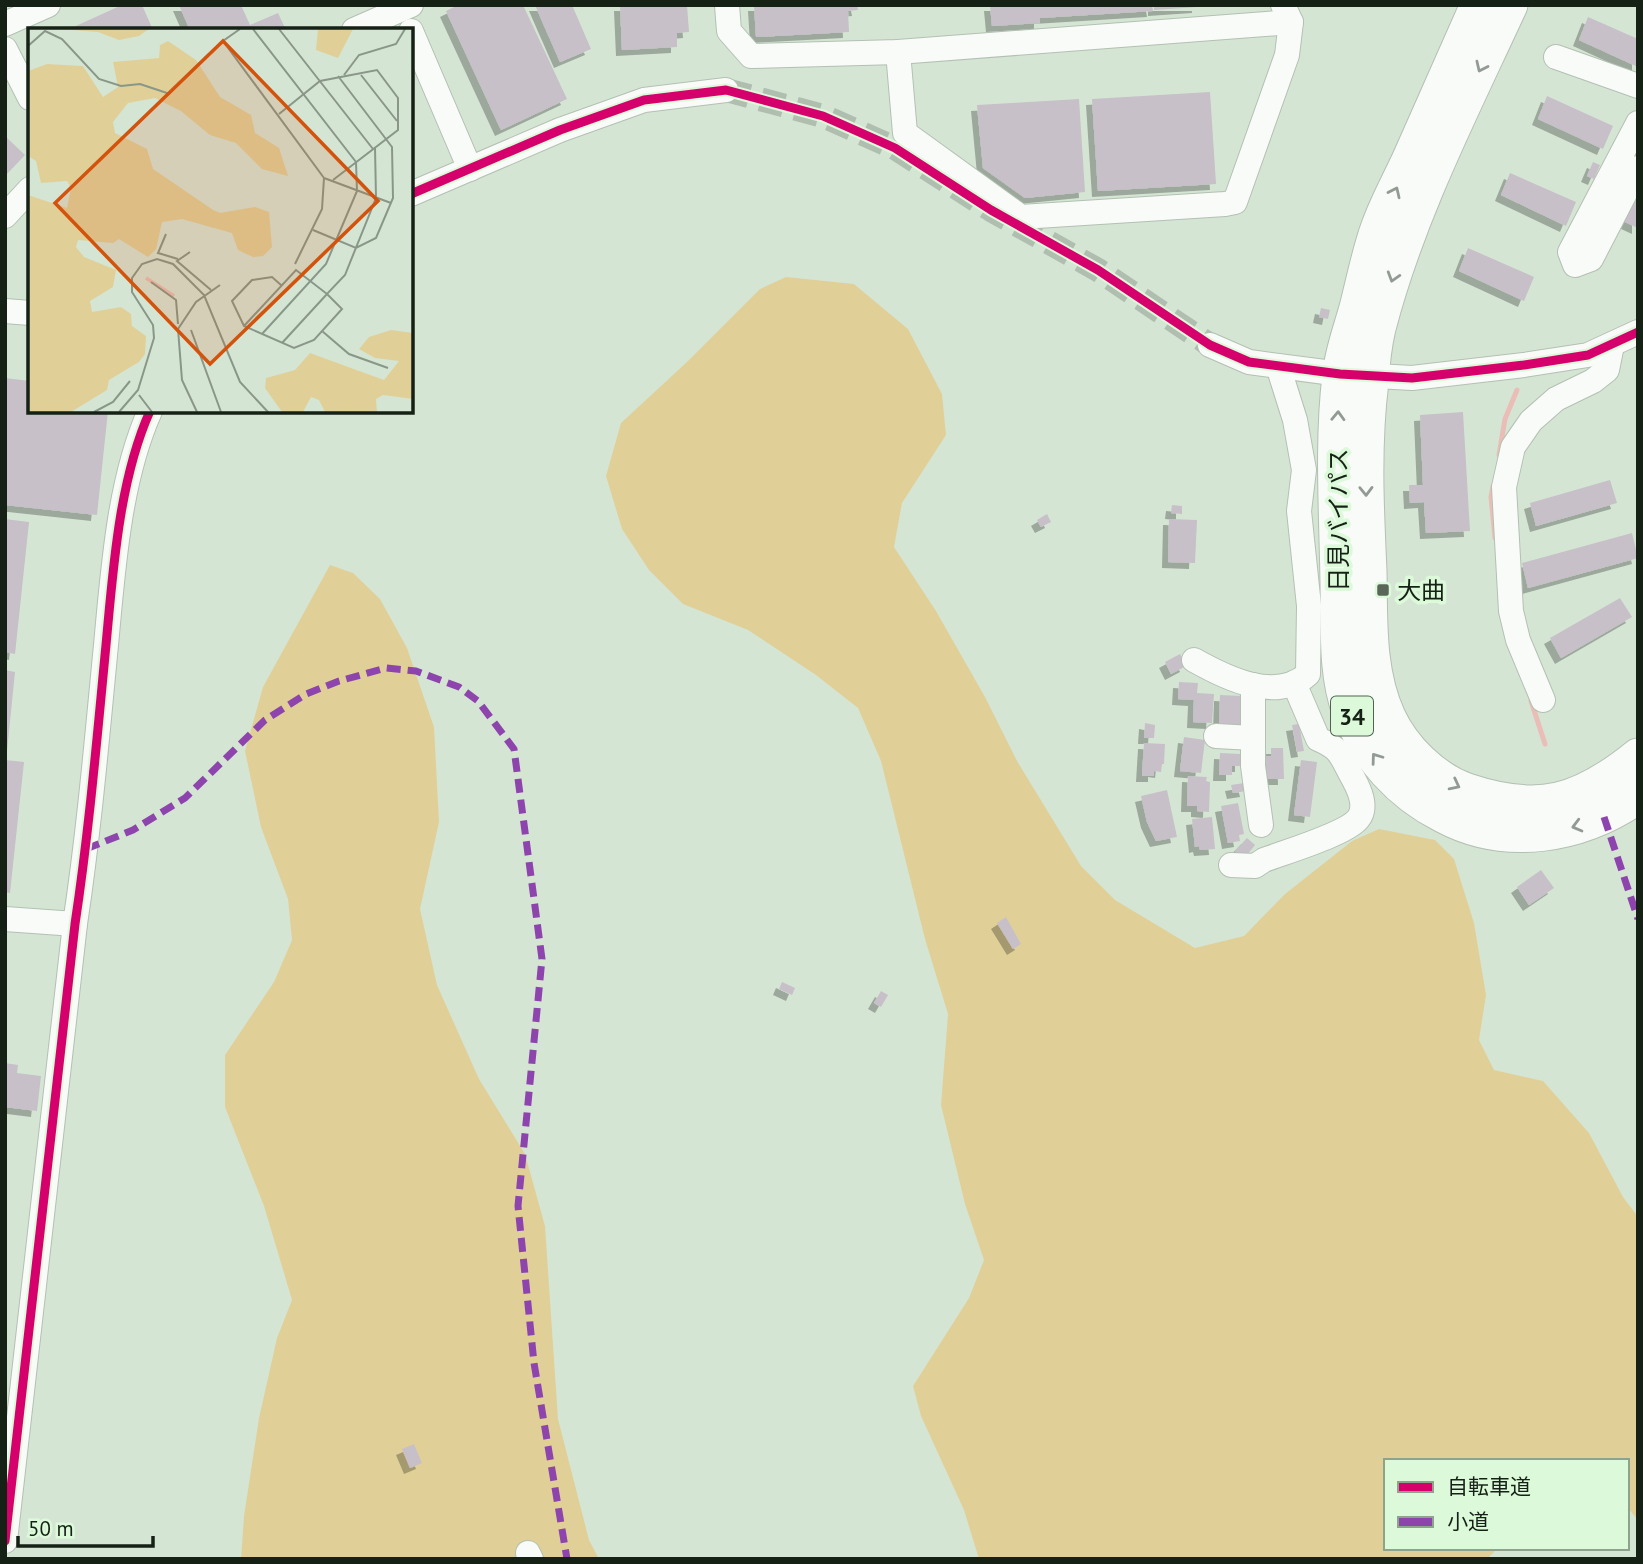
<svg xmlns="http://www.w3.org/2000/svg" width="1643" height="1564" viewBox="0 0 1643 1564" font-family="'PT Sans','Noto Sans JP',sans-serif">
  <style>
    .green { fill: #e0d098 }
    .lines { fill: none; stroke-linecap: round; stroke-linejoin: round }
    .stream { stroke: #eabeb6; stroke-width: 5 }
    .building { fill: #c7c0c8; filter: url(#shadow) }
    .minor-tunnel { stroke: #afbeae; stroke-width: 24; stroke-dasharray: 24 12; stroke-linecap: butt }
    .minor-casing { stroke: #b3c0b2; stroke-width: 26 }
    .highway-casing { stroke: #b3c0b2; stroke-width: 37 }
    .minor { stroke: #f9fbf9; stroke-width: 24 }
    .highway { stroke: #f9fbf9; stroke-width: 35 }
    .quiet { stroke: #8e44ad; stroke-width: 7; stroke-dasharray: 14 7; stroke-linecap: butt }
    .cycleway-casing { stroke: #dcf9da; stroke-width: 13 }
    .cycleway { stroke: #d6006c; stroke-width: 9 }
    .oneway { stroke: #939993 }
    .poi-dot { fill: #596658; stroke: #dcf9da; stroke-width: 2.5 }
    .labels { text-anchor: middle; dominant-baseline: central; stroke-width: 7; stroke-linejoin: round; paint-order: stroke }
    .shield { fill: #dcf9da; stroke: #516251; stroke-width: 2 }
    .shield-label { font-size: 23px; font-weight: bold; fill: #162116 }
    .street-label { font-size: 24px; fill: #162116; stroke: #dcf9da }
    .poi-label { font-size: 24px; fill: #162116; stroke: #dcf9da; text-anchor: start }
    .inset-river { fill: none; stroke: #eabeb6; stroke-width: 3.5 }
    .inset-road { fill: none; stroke: #899788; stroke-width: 2 }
    .view { fill: #d3530d; fill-opacity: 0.15; stroke: #d3530d; stroke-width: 3.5 }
    .inset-edge { fill: none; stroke: #162116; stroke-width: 3.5 }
  </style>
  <defs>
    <filter id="shadow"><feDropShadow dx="-6" dy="6" stdDeviation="0" flood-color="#0004"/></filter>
  </defs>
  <rect width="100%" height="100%" fill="#d5e5d4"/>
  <g class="green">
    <path d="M786,277L854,284L908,329L942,394L946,435L902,503L894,547L936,611L985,697L1017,761L1081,866L1115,900L1195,948L1244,936L1285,894L1352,841L1379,829L1435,840L1454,859L1474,923L1486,995L1479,1040L1494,1070L1543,1081L1589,1133L1623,1197L1638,1217V1520L1627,1507V1461H1386V1548H1498L1487,1559H979L964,1510L921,1416L913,1386L969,1298L984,1260L965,1204L941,1105L948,1014L925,939L881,761L858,708L816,675L748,630L683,604L649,570L622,529L606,476L621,423L688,361L760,289Z"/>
    <path d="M330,565L353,573L380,599L407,648L434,727L439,822L420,909L437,985L479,1079L525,1154L545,1226L558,1419L589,1540L599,1559H241L244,1516L259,1418L277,1338L292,1300L264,1206L225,1107V1055L274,982L292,940L288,899L261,827L245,751L263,687Z"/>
  </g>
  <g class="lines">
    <g class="stream">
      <path d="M1499,455L1505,419L1517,390"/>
      <path d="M1493,486L1491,497L1495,538"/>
      <path d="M1531,701L1545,744"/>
    </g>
  </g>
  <g class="building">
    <path d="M122,5H142L153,30H67Z"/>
    <path d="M179,5H241L250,25L278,13L286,30H190Z"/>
    <path d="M458,5H523L567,99L501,130L446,11Z"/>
    <path d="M535,5H572L591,49L560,62Z"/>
    <path d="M620,5H687L689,32L677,33V47L622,50Z"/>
    <path d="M754,5H857L858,10L848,11L849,32L756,37Z"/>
    <path d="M990,5H1152L1153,11L1040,18V23L992,26Z"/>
    <path d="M1154,5H1198V7L1154,10Z"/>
    <path d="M1588,17L1638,39V67L1579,40Z"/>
    <path d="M1210,92L1216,184L1098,191L1092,99Z"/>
    <path d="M1547,96L1613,126L1603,149L1538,119Z"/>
    <path d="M1079,99L1085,192L1025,198L983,168L977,105Z"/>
    <path d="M5,136L25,155L5,176Z"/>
    <path d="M1593,162L1600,165L1594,179L1587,176Z"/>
    <path d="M1510,173L1576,202L1566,226L1501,195Z"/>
    <path d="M1634,200L1638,201V228L1625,222Z"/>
    <path d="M1468,248L1534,277L1524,301L1459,271Z"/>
    <path d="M1321,308L1330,310L1328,319L1319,317Z"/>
    <path d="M5,378L30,381V411H108L97,515L5,505Z"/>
    <path d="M1463,412L1470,531L1426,533L1424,502L1410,503L1409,485H1423L1420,415Z"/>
    <path d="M1610,480L1617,503L1536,526L1530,503Z"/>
    <path d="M1172,505L1182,506V514L1171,513Z"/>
    <path d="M1047,514L1051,522L1041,527L1037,520Z"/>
    <path d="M5,519L29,522L15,654L5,652Z"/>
    <path d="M1169,519L1197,520L1195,563L1168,562Z"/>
    <path d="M1632,533L1638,558L1528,588L1522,563Z"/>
    <path d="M1620,598L1632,617L1561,658L1550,638Z"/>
    <path d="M1180,654L1186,666L1171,674L1165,662Z"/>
    <path d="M5,670L15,672L7,751H5Z"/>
    <path d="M1179,682L1198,683L1197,693L1214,694L1212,723L1193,722L1194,700L1178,699Z"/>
    <path d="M1220,695L1242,696L1241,726L1219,725Z"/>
    <path d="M1145,723L1155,725L1154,738H1144Z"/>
    <path d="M1299,724L1304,751L1297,752L1292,725Z"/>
    <path d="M1184,737L1205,740L1201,773L1180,771Z"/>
    <path d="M1144,743L1165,744L1164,764H1162L1161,772L1154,771V776H1142Z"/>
    <path d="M1271,748H1283L1284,779H1261V756H1271Z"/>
    <path d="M1220,753L1241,754V766H1232V775H1219Z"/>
    <path d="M5,760L24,762L10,893L5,892Z"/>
    <path d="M1301,760L1317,762L1310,817L1294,815Z"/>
    <path d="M1188,776L1207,777L1206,781L1210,782L1209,812L1197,811V806H1187Z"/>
    <path d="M1244,783L1246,791L1233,793L1231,785Z"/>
    <path d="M1167,790L1177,837L1156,841L1147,822L1141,796Z"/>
    <path d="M1238,803L1244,834L1239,835L1240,841L1228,843L1221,806Z"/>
    <path d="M1212,817L1215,849L1200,850L1199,846L1195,847L1192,819Z"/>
    <path d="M1247,838L1255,845L1244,859L1235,851Z"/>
    <path d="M1541,870L1554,888L1529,905L1517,887Z"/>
    <path d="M1006,917L1021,944L1013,949L997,923Z"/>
    <path d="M782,982L795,988L792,995L779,989Z"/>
    <path d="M881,991L888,995L881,1007L874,1003Z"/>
    <path d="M5,1063L18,1065L17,1073L41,1076L37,1111L5,1107Z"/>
    <path d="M414,1444L422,1463L410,1468L402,1449Z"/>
  </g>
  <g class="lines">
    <path class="minor-tunnel" d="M726,90L823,116L895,148L991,210L1098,270L1210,345"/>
    <defs>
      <g id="minor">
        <path d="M727,5L729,31L751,56L898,52L1291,22"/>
        <path d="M5,24L48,5"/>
        <path d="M354,30L411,5"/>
        <path d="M411,31L470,169"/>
        <path d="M5,49L30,98"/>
        <path d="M898,52L905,133L1021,217L1225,204L1235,202L1287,55L1291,22L1283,5"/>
        <path d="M1556,57L1638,86"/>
        <path d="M1638,123L1570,252L1575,265L1591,259L1638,168"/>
        <path d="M411,194L560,130L644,100L726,90"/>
        <path d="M5,216L30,189"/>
        <path d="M5,311L30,313"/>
        <path d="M1210,345L1249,362L1340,374L1412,378L1524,365L1588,355L1638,332"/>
        <path d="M1194,660C1226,678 1276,703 1308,674L1309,606L1299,511L1304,470L1295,420L1278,366"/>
        <path d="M1253,685V766L1261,825"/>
        <path d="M1543,700L1518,640L1511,611L1504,487L1513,447L1531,421L1556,399L1593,381L1607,370L1612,345"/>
        <path d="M1216,736L1253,738"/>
        <path d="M1231,865L1255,866L1264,860C1285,852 1346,834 1358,819C1368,807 1359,789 1353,778C1341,757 1342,749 1318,739L1294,683"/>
        <path d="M5,919L75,924"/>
        <path d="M5,1541L75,924C89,831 97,738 106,645C113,570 119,480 150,411"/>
        <path d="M528,1553L531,1559"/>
      </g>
      <g id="highway">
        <path d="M1478,5C1456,55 1434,105 1412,154C1401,179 1387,203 1378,229C1369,254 1364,281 1357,308C1351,330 1342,353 1340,376C1332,443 1337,515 1338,583C1339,625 1335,672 1350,712C1367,757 1400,793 1443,815C1506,849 1581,836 1638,796"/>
        <path d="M1510,5C1461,111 1407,216 1378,328C1374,345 1372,364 1371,381C1363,444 1366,507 1369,571C1370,620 1367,671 1388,717C1403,749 1433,779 1467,791C1539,815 1580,803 1638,756"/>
      </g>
    </defs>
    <use href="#minor" class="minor-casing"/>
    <use href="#highway" class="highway-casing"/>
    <use href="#minor" class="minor"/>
    <use href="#highway" class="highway"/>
    <g class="quiet">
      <path d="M1604,817L1638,919"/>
      <path d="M86,849L133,830L185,798L265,720L306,694L339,681L386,668L416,671L459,687L478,701L514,749L542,959L518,1206L534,1363L567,1559"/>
    </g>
    <defs>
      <g id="cycleway">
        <path d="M411,194L560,130L644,100L726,90L823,116L895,148L991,210L1098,270L1210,345L1249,362L1340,374L1412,378L1524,365L1588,355L1638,332"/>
        <path d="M5,1541L75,924C89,831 97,738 106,645C113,570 119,480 150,411"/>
      </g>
    </defs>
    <use href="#cycleway" class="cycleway-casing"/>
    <use href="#cycleway" class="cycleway"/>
  </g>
  <defs><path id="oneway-chevron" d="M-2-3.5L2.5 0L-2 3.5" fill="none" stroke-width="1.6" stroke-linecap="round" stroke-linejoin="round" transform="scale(1.75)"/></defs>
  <g class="oneway">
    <use href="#oneway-chevron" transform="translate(1481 67) rotate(115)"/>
    <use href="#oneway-chevron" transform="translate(1395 192) rotate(-65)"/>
    <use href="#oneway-chevron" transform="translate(1393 277) rotate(107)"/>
    <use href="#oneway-chevron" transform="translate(1338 416) rotate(-88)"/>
    <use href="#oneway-chevron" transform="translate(1366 491) rotate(89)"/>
    <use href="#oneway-chevron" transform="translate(1376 758) rotate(-126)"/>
    <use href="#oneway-chevron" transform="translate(1455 785) rotate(27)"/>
    <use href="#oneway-chevron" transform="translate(1577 826) rotate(165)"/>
  </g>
  <rect class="poi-dot" x="1376" y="583" width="14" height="14" rx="3.5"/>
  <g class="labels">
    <rect class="shield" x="1331" y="696.5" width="42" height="39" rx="5"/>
    <g class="shield-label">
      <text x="1352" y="716">34</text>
    </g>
    <g class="street-label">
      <text transform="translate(1338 520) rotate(-90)">日見バイパス</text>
    </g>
    <g class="poi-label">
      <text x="1397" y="590">大曲</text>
    </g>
  </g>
  <g transform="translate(28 28)">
    <rect width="385" height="385" fill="#d5e5d4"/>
    <path d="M30,1H121L111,8L91,12L70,4ZM290,1H325L310,30L288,22ZM140,13L168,32L192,69L223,87L227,105L251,120L260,148L234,141L208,115L182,107L153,83L127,70L100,75L85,94L87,105L119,121L125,141L185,182L192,185L227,179L241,184L244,219L235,228L225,229L210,222L204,205L154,191L134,194L128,221L120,229L91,211L85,215L50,212L48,219L56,229L88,242L85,259L62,273L64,284L93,279L103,286L104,298L118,308L117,326L111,334L81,352L79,362L43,384H0V167L39,180L43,160L39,153L13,155L8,133L0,128V43L19,36L55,38L75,69L90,59L85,34L131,30L132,17ZM363,302L385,305V371L355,367L348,371L349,384H297L291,372L283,369L275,384H254L237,360L238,350L267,342L282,325L356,352L371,333L347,330L331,321L341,309Z" fill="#e0d098"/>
    <path class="inset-river" d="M118,250L146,268"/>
    <path class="inset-road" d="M212,1L195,13L296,150L294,181L267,236M225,1L328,134L329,163L298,236L234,306M251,1L345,121M0,18L17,3L34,11L71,51L93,58L112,56L142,66M316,47L331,27L368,16L377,1M333,47L369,93M251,86L292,53L349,42L370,70V102L305,152M296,150L363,175M285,202L328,220L348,210L365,170L364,119L310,48M138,206L130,225L150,231M162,224L149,233L183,262M123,254L148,272L150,296M253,257L244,249L224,252L204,273L216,298L266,320L286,312L314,281L299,266L254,315M216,298L268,242L299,266L317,247L348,170L347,119M163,302L193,384M294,303L321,326L360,340M111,367L124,384M66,384L85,374L102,353M91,384L110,362L126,310L125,297L104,264V250L114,236L129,231L145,236L176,267L212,354L240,384M169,384L154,352L150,301L168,274L192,257"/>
    <path class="view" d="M195,13L350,173L182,336L27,175Z"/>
    <rect width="385" height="385" class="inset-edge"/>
  </g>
  <rect width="1643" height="1564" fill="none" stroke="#162116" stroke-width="14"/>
  <rect x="1384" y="1459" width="245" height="91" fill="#dcf9da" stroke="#8da38c" stroke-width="2"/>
  <rect x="1398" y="1482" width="35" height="10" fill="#d6006c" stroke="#8da38c" stroke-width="2"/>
  <text x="1447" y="1494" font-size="21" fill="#162116">自転車道</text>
  <rect x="1398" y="1517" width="35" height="10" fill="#8e44ad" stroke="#8da38c" stroke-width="2"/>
  <text x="1447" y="1529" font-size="21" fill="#162116">小道</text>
  <path d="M18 1536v10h135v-10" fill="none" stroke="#162116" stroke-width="3.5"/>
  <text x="28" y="1536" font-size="21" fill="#162116" stroke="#dcf9da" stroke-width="5" paint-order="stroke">50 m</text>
</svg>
